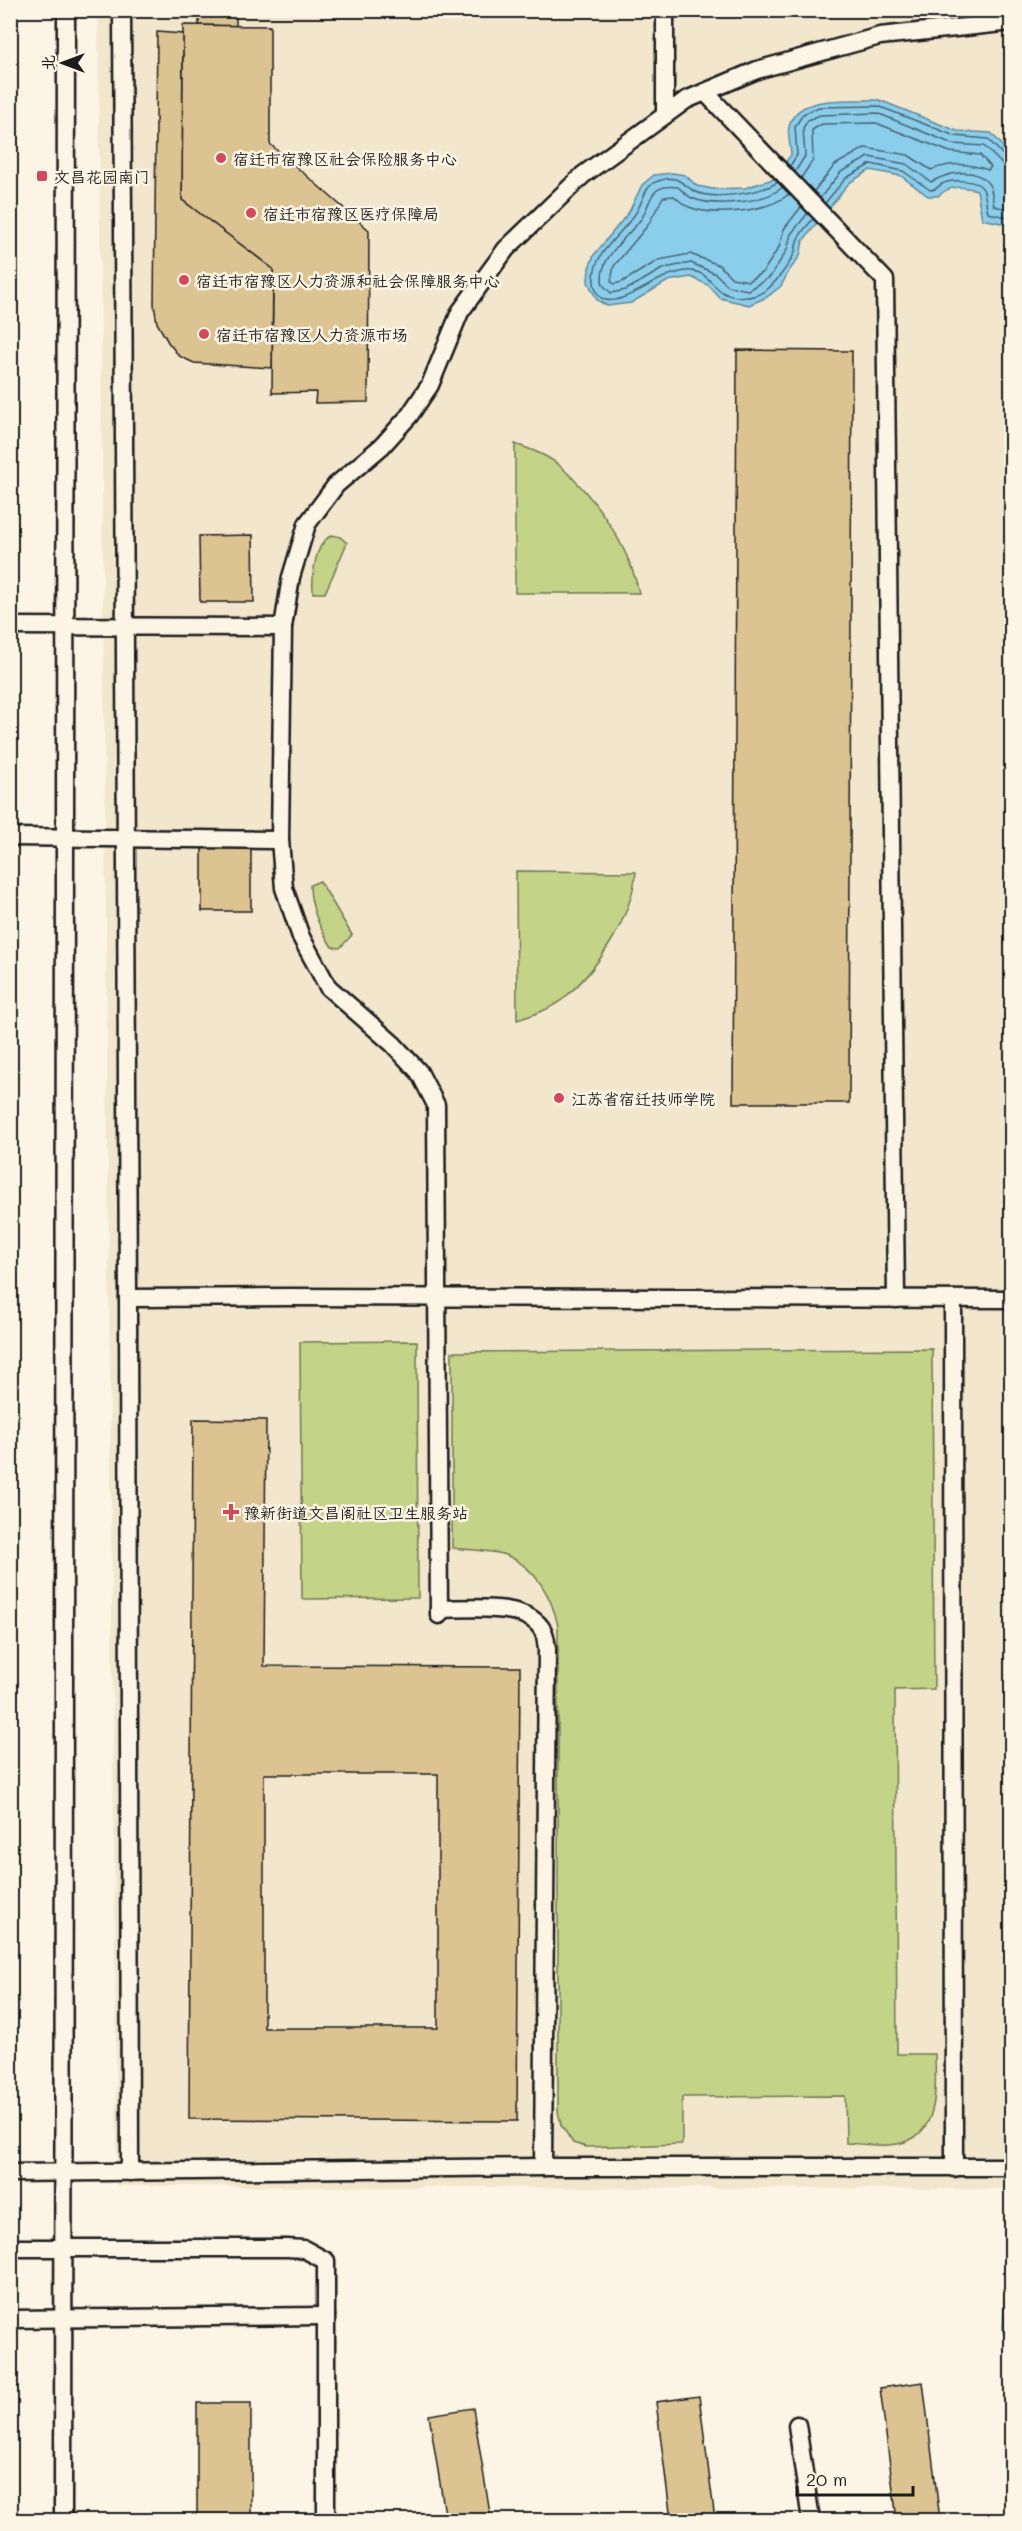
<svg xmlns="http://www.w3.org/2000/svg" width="1022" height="2531" viewBox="0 0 1022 2531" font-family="Mali,'LXGW WenKai TC',sans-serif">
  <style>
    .built { fill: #f2e6cc }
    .green { fill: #c3d387; stroke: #707852; stroke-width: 1.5 }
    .water { fill: #8bceec; stroke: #5f8799; stroke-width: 1.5 }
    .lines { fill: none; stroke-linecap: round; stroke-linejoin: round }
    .shore { stroke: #48636f; stroke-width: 1.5 }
    .building { fill: #dcc392; stroke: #1c1c1c; stroke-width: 1.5; fill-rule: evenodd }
    .service-casing { stroke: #1c1c1c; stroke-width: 21 }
    .service { stroke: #fcf5e5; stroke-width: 16 }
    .poi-dot { fill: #d1495b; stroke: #fcf5e5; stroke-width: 2 }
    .labels { text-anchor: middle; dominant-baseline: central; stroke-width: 5; stroke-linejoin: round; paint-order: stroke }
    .poi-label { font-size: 16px; fill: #1c1c1c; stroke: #fcf5e5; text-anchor: start }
  </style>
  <rect width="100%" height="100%" fill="#fcf5e5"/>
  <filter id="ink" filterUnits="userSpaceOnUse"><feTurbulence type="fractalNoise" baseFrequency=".0167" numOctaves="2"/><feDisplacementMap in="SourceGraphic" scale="12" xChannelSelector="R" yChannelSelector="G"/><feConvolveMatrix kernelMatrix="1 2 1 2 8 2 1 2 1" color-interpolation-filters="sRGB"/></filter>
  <g filter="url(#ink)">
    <path class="built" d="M98,11H1011V2189L117,2186Z"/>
    <g class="green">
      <path d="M515,444C530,449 547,455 560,466C596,498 629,546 639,593H515Z"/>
      <path d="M332,535L340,537L347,543L325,593H313C312,576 314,544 332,535Z"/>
      <path d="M516,871L636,872C631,918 599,969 563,999C549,1010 533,1015 517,1020Z"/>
      <path d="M320,881L352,935L340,948L332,947C320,929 310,906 310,885Z"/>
      <path d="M417,1341L418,1598L302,1599L300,1342Z"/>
      <path d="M932,1349L934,1689L895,1690L897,2054H935C936,2092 940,2143 888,2145C874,2146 860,2144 846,2143L845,2096L682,2097V2144L586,2147L573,2143L561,2125L558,2111V1626C552,1597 536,1568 508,1556C495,1550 468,1550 452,1548V1352Z"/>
    </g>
    <g class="water">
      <path d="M879,100L957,131L991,133L1011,155V225L982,219L977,190C962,186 950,185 938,196H928L901,176L870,170L849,183L803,241L800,256L789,271L781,286L767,297L749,305L720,298L708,285L691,277L668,281L631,303L607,306L597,300L588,282L589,268L594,255L629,212L642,185L654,175L673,173L685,175L697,186L713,189L745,188L773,179L791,155C791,146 787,135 789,127C795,93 854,101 879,100Z"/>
      <path d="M1005,2281H1011V2351L1003,2331Z"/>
    </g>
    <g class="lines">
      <g class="shore">
        <path d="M790,166L797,155L795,127L803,114L819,107L878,106L955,136L988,139L1005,157L1012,159"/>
        <path d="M795,172L805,156L803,128L808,120L820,115L877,113L953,144L984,146L1001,163L1012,166"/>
        <path d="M801,178L813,160L812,130L822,124L876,123L950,152L980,155L991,167L988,170C969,163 950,162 931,170L908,155L865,148L835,165L814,191"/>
        <path d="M778,182C761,193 712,201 694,191C680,183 679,174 658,181C644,185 643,203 635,214C622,234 591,254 594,282C599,327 655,276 673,274C678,273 685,270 691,271C708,272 713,288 724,293C736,299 752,299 763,292C773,287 789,265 794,254C797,249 795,242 799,237C803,230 808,225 813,219"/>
        <path d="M783,187C764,203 716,207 694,199C688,197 683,191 678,187C671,186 662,186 656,191C649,197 647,211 641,219C628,237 596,259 603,285L611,293L626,290L664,268L691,263L716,274L728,286L748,290L770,277L787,250L791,234L808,213"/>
        <path d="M789,194C768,212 714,217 689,207C683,205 679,200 674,196L663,197L648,225L614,266L611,281L614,284L622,282L659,260L690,254L719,265L732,278L748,281L763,272L779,247L784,229L801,207"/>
        <path d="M820,198L841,172L869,157L906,164L931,182C945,174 974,166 987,182C993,188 992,198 994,206L1012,210"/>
        <path d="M825,203L846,178L871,164L903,171L930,190C937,190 937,187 942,184C951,179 978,179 983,189C986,196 986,205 988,213L1012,218"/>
      </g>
    </g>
    <g class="building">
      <path d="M199,10H236V26L199,25Z"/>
      <path d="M183,25L270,26V144L369,230L368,402L315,403L316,392L272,393L273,269L182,200Z"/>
      <path d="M157,32L183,34L182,200L273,269L272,368L194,363L179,356L168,342L157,323L154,304Z"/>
      <path d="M737,350L852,351L849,1103H733Z"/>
      <path d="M253,535L254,602H200L199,536Z"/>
      <rect x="202" y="847" width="49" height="64"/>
      <path d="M193,1419L266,1420L264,1666L520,1667L517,2121L189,2119ZM264,1774H438V2028H264Z"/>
      <path d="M923,2382L940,2520H897L880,2388Z"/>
      <path d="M699,2396L715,2520H671L656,2402Z"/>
      <rect x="197" y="2403" width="54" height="117"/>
      <path d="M473,2408L491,2520H446L429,2415Z"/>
    </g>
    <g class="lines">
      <defs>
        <g id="service">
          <path d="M122,10L128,1298L130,2172"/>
          <path d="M665,10V115"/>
          <path d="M705,92L885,280L896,1299"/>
          <path d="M10,626L283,627"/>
          <path d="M10,837L280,840"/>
          <path d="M128,1298L289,1297L1012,1299"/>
          <path d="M953,1299L954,2168"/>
          <path d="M439,1609C467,1609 528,1601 543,1631C546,1636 546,1644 547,1649L543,2167"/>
          <path d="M439,1615L436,1105L419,1072L393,1044L328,987L301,937L284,888L280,840L283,627L291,577L307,524L336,485L382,446L409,416L430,385L460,312L506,249L583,175L686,100L757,70L880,36L1012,22"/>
          <path d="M10,2173L543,2167H1012"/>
          <path d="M10,2248H287L304,2249L326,2261V2520"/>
          <path d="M10,2319L326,2316"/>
          <path d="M797,2425L811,2520"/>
          <path d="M63,2520L66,10"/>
        </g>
      </defs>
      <use href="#service" class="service-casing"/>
      <use href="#service" class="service"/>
    </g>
  </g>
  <g class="poi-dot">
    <circle cx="221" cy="158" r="6"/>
    <rect x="36" y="170" width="12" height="12" rx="3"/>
    <circle cx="251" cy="213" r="6"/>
    <circle cx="184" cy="280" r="6"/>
    <circle cx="204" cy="334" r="6"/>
    <circle cx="559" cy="1098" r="6"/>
    <path d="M228 1503h6v6h6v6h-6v6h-6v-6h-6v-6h6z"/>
  </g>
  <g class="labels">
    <g class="poi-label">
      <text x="233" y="158">宿迁市宿豫区社会保险服务中心</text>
      <text x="54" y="176">文昌花园南门</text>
      <text x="263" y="213">宿迁市宿豫区医疗保障局</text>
      <text x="196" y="280">宿迁市宿豫区人力资源和社会保障服务中心</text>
      <text x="216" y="334">宿迁市宿豫区人力资源市场</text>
      <text x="571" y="1098">江苏省宿迁技师学院</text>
      <text x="244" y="1512">豫新街道文昌阁社区卫生服务站</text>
    </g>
  </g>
  <rect width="1022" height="2531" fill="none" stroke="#fcf5e5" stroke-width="36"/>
  <rect x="18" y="18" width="986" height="2495" fill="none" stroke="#1c1c1c" stroke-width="2" filter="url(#ink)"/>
  <g transform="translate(63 63) rotate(270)" stroke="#fcf5e5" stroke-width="4.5" paint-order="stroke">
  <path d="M0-4.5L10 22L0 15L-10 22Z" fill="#1c1c1c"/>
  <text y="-9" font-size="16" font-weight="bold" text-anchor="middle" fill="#1c1c1c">北</text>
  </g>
  <path d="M797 2486v9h116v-9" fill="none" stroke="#1c1c1c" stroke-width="3"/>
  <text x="806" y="2486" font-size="18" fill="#1c1c1c" stroke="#fcf5e5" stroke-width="4.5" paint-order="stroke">20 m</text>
</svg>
